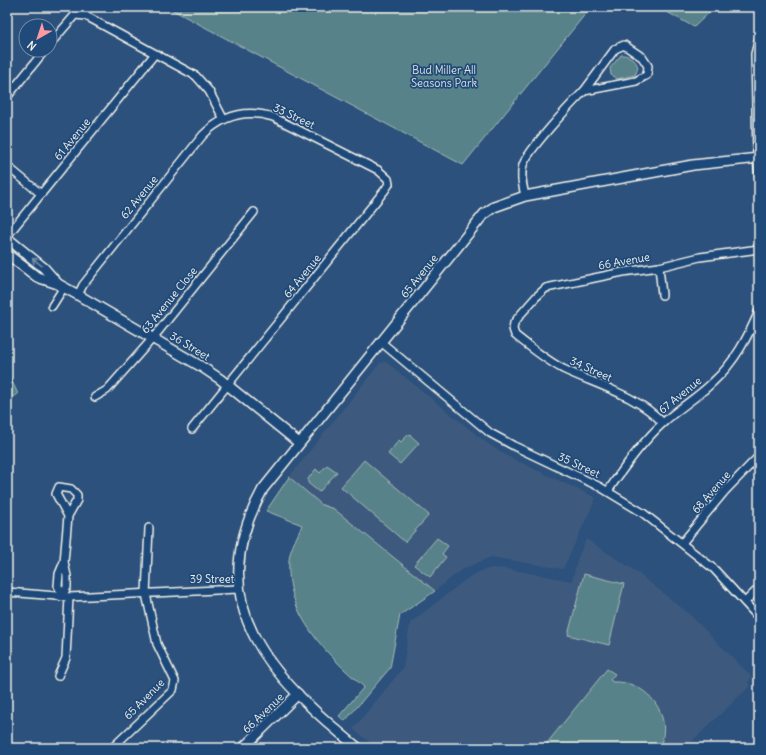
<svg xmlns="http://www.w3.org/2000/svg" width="766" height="755" viewBox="0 0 766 755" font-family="Delius,sans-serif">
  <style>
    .built { fill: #3c5a7e }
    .green { fill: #598289; stroke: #a6bab8 }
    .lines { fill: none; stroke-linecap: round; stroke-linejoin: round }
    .minor-casing { stroke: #f4f1e8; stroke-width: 10 }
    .tertiary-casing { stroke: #f4f1e8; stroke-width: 12 }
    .minor { stroke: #1f4a7a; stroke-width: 7 }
    .tertiary { stroke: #1f4a7a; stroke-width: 9 }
    .oneway { stroke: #748da6 }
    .labels { text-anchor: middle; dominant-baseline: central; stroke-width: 3.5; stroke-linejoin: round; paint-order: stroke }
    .park-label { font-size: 11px; fill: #dde0da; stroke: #1f4a7a }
    .street-label { font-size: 11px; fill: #f4f1e8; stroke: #1f4a7a }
  </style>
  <rect width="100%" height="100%" fill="#2c517c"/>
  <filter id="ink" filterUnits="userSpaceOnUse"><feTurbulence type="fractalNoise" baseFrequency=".025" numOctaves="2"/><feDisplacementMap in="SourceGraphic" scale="8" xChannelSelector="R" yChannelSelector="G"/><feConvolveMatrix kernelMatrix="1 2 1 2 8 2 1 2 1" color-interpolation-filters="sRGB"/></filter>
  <g filter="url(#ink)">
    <g class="built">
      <path d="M386,362L488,444L507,456L596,498L563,569L491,557L461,570L435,591L334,509L322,505L289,477L380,363Z"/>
      <path d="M586,539L634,570L688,613L752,677L748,682L750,686L685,748H377L353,729L403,668L410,623L469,577L481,571L492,568L508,569L572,581L577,560Z"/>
    </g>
    <g class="green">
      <path d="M167,7H591L463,165Z"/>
      <path d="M658,7H715L694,27Z"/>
      <path d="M621,55C628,54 637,60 638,68L635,75L617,79L611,75L610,68Z"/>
      <path d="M7,371L18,394L7,400Z"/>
      <path d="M409,434L419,443L400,464L388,454L399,440L401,442Z"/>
      <path d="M364,460L429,515L405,542L341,487Z"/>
      <path d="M327,465L337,472L319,492L308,483V479L316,469L320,473Z"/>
      <path d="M289,477L322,505L334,509L435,591L400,615L390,668L345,721L339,716L364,687C326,654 285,614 289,560C290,548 298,536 302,525L266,511Z"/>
      <path d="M437,538L448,546L442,554L446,557L430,577L414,565Z"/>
      <path d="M584,574L624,584L609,645L568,635Z"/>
      <path d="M607,669L615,674L610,680L613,682C647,680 675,716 659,748H543Z"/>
    </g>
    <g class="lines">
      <defs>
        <g id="minor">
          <path d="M759,38L755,54L757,158L759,177"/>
          <path d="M50,44L75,15L86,16L196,76L209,91L223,118"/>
          <path d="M624,45L642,57L648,66L647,75L636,81L584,91L615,49Z"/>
          <path d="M7,97L45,50"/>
          <path d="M7,166L41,194"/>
          <path d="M525,196C523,186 520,176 523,165C528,150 571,104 584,91"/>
          <path d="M7,236L154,55"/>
          <path d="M659,267L662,295"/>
          <path d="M78,295L83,285L203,135C223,115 247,109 273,117L378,170L388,179L389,184L385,190L192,429"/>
          <path d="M52,306L64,287"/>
          <path d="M381,342L490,433L514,446L600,487L643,513L714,569L759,618"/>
          <path d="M95,397L107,390L153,338L254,212"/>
          <path d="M663,423C637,395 597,385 563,369C546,360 530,347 515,335L513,329L514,323L521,314L536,297L546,288L623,272L659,267L700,257L759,249"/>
          <path d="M608,491C624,467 642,442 664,422C679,408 698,397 713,382C735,362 748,337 759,311"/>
          <path d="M682,543L725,491L759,456"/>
          <path d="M7,592L69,597L238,589"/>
          <path d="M62,594L58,586L59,574L64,562L68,516L77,500V495L71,489L59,487L56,494L68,516"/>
          <path d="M62,597L67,587V576L64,562"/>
          <path d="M745,602L759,588"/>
          <path d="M58,676L66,658L69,597"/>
          <path d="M112,748L173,690L175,681L157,644L146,594L149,528"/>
        </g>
        <g id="tertiary">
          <path d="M7,238L44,268L58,284"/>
          <path d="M7,254L37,277L58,284L78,295L202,367L220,379L299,443"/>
          <path d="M243,748L298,694"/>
          <path d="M358,748C271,677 199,605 263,489L484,214L494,207L525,196L693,165L759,158"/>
        </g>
      </defs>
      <use href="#minor" class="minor-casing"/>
      <use href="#tertiary" class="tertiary-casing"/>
      <use href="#minor" class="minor"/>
      <use href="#tertiary" class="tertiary"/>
    </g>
    <defs><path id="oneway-shaft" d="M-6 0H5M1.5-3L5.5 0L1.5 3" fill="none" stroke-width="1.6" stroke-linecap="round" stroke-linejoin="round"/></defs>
    <use class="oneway" href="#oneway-shaft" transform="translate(37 262) rotate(-142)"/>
  </g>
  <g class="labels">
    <g class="park-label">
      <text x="444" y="70">Bud Miller All<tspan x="444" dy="13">Seasons Park</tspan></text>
    </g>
    <g class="street-label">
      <text transform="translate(294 116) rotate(25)">33 Street</text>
      <text transform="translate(72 139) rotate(-51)">61 Avenue</text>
      <text transform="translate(139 197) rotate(-51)">62 Avenue</text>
      <text transform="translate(624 261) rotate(-10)">66 Avenue</text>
      <text transform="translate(302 276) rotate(-51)">64 Avenue</text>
      <text transform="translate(419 276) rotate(-51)">65 Avenue</text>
      <text transform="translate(169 300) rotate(-51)">63 Avenue Close</text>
      <text transform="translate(190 346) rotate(31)">36 Street</text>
      <text transform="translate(591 369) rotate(24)">34 Street</text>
      <text transform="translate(680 395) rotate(-39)">67 Avenue</text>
      <text transform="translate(579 465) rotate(25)">35 Street</text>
      <text transform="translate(711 492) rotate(-49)">68 Avenue</text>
      <text x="212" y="579">39 Street</text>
      <text transform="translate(144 699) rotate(-45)">65 Avenue</text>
      <text transform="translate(263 713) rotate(-44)">66 Avenue</text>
    </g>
  </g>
  <rect width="766" height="755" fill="none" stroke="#1f4a7a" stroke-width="24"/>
  <rect x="12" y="12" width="742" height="731" fill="none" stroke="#f4f1e8" stroke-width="1.5" filter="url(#ink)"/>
  <g transform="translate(38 38) rotate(219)"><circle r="19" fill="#1f4a7a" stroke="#748da6"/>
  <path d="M0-3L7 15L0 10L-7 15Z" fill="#ff9aa2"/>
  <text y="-6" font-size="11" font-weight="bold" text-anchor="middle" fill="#f4f1e8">N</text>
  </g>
</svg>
